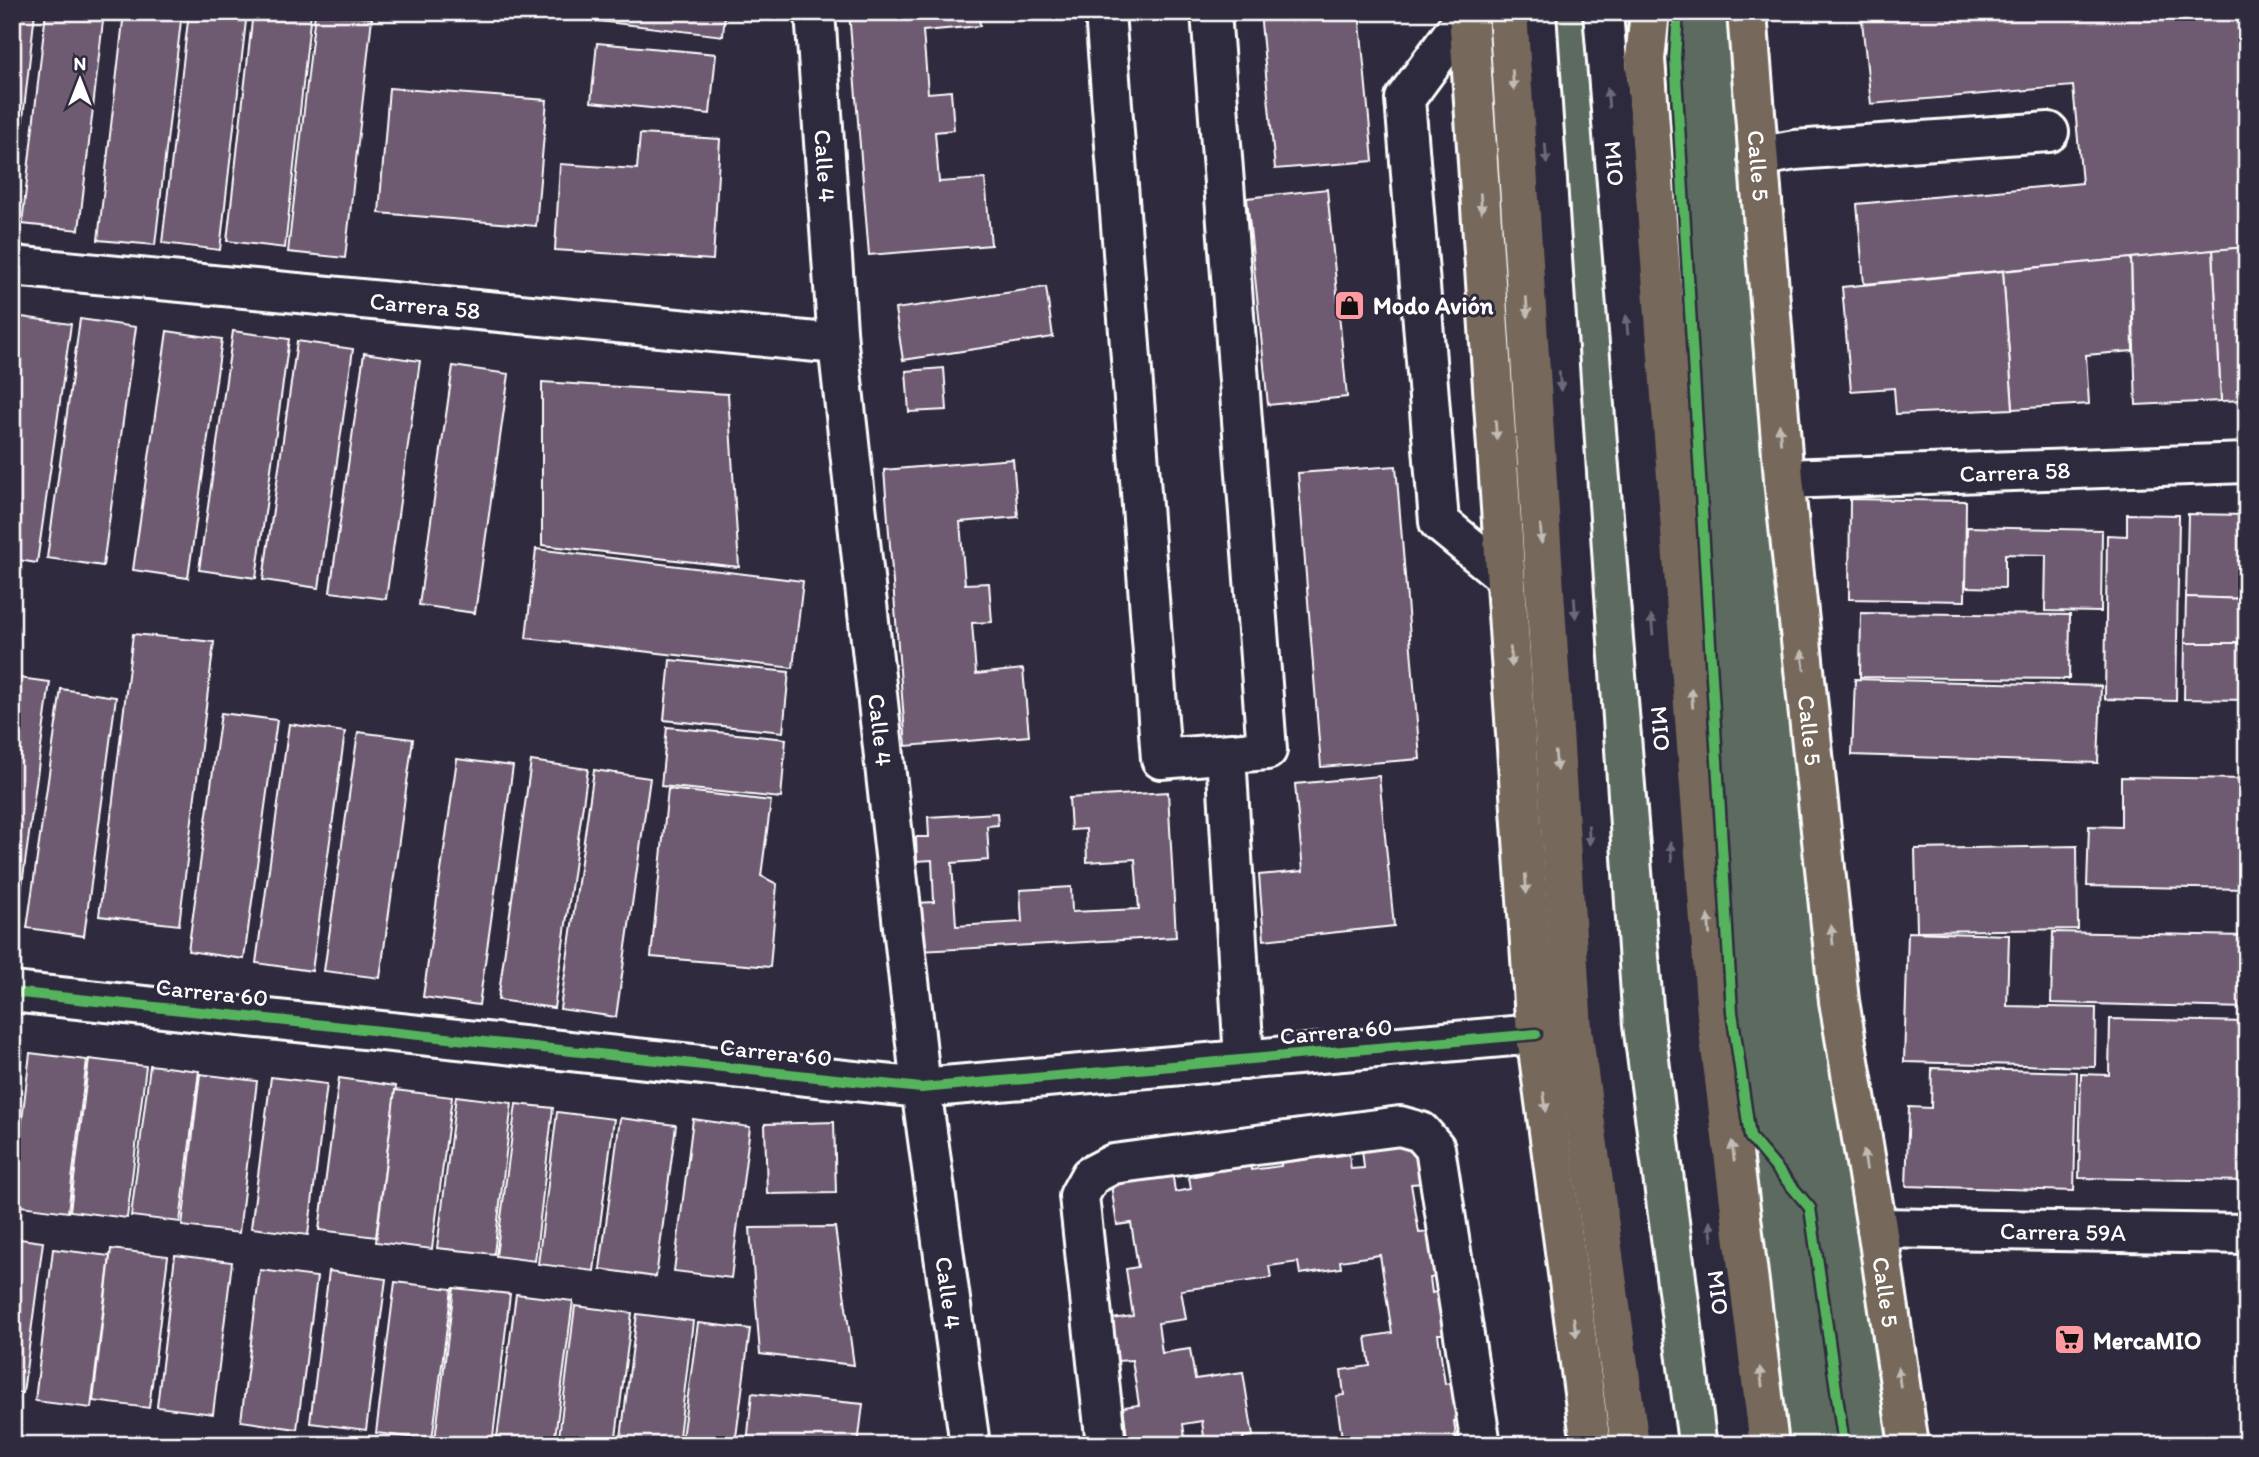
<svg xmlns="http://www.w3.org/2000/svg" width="2259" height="1457" viewBox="0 0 2259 1457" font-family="Itim,sans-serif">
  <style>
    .green { fill: #5c6b61; stroke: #aeb5b0; stroke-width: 2 }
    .building { fill: #6e5a71; stroke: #fff; stroke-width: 2 }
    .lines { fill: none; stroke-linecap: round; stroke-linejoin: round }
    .minor-casing { stroke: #fff; stroke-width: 44 }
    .major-casing { stroke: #fff; stroke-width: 44 }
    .minor { stroke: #2f2a3d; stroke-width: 38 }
    .major { stroke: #76695c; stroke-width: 38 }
    .cycleway-casing { stroke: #2f2a3d; stroke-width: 15 }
    .cycleway { stroke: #56b35d; stroke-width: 10 }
    .oneway { fill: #c1bcb6 }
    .oneway2 { fill: #6d6a77 }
    .labels { text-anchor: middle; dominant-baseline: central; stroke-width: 6; stroke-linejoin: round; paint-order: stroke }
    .street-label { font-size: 24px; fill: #fff; stroke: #2f2a3d }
    .poi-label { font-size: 24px; font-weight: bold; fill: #fff; stroke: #2f2a3d; text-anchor: start }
  </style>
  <rect width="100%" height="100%" fill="#2f2a3d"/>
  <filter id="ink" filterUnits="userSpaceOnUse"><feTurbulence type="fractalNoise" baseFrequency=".0143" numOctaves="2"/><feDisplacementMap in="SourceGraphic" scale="14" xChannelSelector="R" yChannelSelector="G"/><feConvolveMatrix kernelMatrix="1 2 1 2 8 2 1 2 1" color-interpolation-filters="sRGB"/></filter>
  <g filter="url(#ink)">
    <path class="green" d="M1536,12H1747L1784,479L1909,1445H1657L1602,1027Z"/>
    <g class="building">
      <path d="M12,12H35L12,216Z"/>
      <path d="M46,12H104L79,230L22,224Z"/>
      <path d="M124,12H182L155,245L98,240Z"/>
      <path d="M189,12H247L220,250L162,243Z"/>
      <path d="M253,12H311L285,248L227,241Z"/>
      <path d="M523,12H725L723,36Z"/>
      <path d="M849,12H979L980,26L923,31L928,93L951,91L954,130L935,132L939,182L985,179L991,245L869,255Z"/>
      <path d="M1260,12H1359L1373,161L1275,169Z"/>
      <path d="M1861,12H2247V247L1864,284L1857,204L2082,183L2073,86L1871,104Z"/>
      <path d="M315,13L372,18L345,258L288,252Z"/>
      <path d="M597,43L716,54L710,114L591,102Z"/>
      <path d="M389,88L547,100L536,226L379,213Z"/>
      <path d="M640,134L720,139L713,260L555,250L560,164L637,169Z"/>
      <path d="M1327,189L1347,397L1268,405L1247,198Z"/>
      <path d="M2247,247V400L2221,401L2213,250Z"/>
      <path d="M2213,250L2221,401L2136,405L2131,258Z"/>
      <path d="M2131,258L2133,351L2086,355L2089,404L2013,409L2003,271Z"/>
      <path d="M2003,271L2013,409L1896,414L1894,388L1851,391L1842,287Z"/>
      <path d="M1046,287L1053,337L903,360L895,309Z"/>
      <path d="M15,316L71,324L37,563L12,559V335Z"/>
      <path d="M80,319L136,327L103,566L47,558Z"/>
      <path d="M167,331L222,339L188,578L133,570Z"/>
      <path d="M233,331L289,339L256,578L199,570Z"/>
      <path d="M297,341L353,349L319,588L263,580Z"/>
      <path d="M364,353L420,361L386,599L330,592Z"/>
      <path d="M453,366L509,374L475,613L419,605Z"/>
      <path d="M944,368L947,410L909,412L906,371Z"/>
      <path d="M542,382L728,394L739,567L542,545Z"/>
      <path d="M1013,459L1018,517L960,522L965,584L989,583L992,622L972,623L976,674L1023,669L1029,736L906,746L884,470Z"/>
      <path d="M1396,466L1420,759L1321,767L1298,473Z"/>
      <path d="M1850,499L1966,501L1965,601L1849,599Z"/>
      <path d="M2127,514L2179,515L2176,701L2105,699L2107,535L2127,536Z"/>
      <path d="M2188,514L2247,515V599L2186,597Z"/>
      <path d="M1967,527L2102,530L2101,612L2045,611L2046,555L2005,554V588L1966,587Z"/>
      <path d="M536,549L803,581L793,668L526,638Z"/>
      <path d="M2186,597L2247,599V643H2185Z"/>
      <path d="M1861,613L2070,615L2069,679L1860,677Z"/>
      <path d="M133,634L214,642L179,925L99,916Z"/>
      <path d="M2185,643H2247V700L2184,699Z"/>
      <path d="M670,660L789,672L783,732L664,720Z"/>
      <path d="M12,677L50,682L17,921L12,920Z"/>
      <path d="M1855,679L2101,686L2098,763L1852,755Z"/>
      <path d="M61,689L116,697L84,936L27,928Z"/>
      <path d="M221,713L277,720L244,959L188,951Z"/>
      <path d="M289,724L345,732L312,971L256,963Z"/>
      <path d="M667,727L786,739L781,798L661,786Z"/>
      <path d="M358,732L413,739L380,978L324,971Z"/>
      <path d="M457,759L513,766L479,1005L423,997Z"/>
      <path d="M531,761L588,769L554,1008L498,1000Z"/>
      <path d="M594,770L650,778L616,1017L560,1009Z"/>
      <path d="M1379,776L1394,926L1264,940L1259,875L1303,871L1295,784Z"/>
      <path d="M2121,777L2247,779V889L2087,886L2089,826L2121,827Z"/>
      <path d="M668,789L771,801L761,876L777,884L770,967L651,957Z"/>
      <path d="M1168,792L1176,937L920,951L917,903L934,902L932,860L917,861L916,837H929L928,817L997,813L998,825L987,826L989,860L952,863L956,926L1022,922L1020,890L1071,887L1072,912L1139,909L1135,859L1087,862L1086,829L1071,830L1069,798Z"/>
      <path d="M2077,846L2078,929L1917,931L1915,849Z"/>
      <path d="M1908,932L2009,935L2007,1006L2096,1008L2095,1067L1904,1062Z"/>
      <path d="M2053,932L2247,936V1008L2051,1003Z"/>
      <path d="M2110,1019L2247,1022V1181L2079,1178L2081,1074L2109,1075Z"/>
      <path d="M12,1049L22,1050L12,1133Z"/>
      <path d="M30,1053L87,1060L68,1212L12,1205Z"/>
      <path d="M89,1059L146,1066L127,1218L70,1211Z"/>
      <path d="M150,1065L199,1071L180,1222L131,1216Z"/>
      <path d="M1932,1068L2077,1072L2074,1191L1906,1186L1909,1107L1931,1108Z"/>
      <path d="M200,1074L257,1081L239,1233L182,1226Z"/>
      <path d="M271,1077L327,1084L308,1235L251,1228Z"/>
      <path d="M339,1078L396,1086L376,1237L319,1230Z"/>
      <path d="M395,1090L452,1097L432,1249L376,1242Z"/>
      <path d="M456,1096L512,1103L494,1254L437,1248Z"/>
      <path d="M516,1104L553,1108L535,1261L496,1256Z"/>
      <path d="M557,1112L614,1119L594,1271L538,1264Z"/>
      <path d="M620,1118L676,1125L656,1277L600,1269Z"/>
      <path d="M693,1119L750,1127L731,1278L674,1271Z"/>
      <path d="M834,1122L836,1193L767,1194L765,1124Z"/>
      <path d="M1361,1139L1418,1144L1424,1183L1411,1184L1419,1233L1431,1232L1437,1277L1430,1278L1432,1293L1441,1291L1448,1334H1438L1445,1384L1458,1381L1463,1420L1454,1421L1457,1445H1355L1354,1436L1342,1438L1336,1396L1344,1395L1341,1370L1370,1366L1366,1337L1392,1333L1380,1255L1340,1261L1341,1268L1300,1274L1298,1262L1269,1266L1271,1278L1181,1290L1186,1319L1158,1323L1162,1353L1190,1349L1195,1379L1243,1372L1253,1436L1243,1437L1244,1445H1205L1202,1421L1183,1424L1186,1445H1128L1123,1407L1139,1405L1132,1360L1117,1361L1111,1319L1133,1316L1126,1269L1138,1267L1131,1223L1117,1225L1111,1185L1124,1183L1123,1168L1171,1162L1175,1192L1191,1189L1189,1177L1212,1173L1211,1163L1249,1158L1251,1170L1281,1166L1280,1152L1321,1146L1322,1158L1349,1154L1351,1169L1364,1168Z"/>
      <path d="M835,1227L854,1365L760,1354L750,1228Z"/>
      <path d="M12,1238L43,1242L23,1393L12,1392Z"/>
      <path d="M53,1249L110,1256L91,1408L35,1401Z"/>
      <path d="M111,1249L168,1256L149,1408L93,1401Z"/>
      <path d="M175,1255L232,1262L213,1414L157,1407Z"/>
      <path d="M260,1270L317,1277L297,1429L241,1421Z"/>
      <path d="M329,1271L386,1279L366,1430L310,1423Z"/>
      <path d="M395,1282L452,1289L432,1440L376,1433Z"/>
      <path d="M454,1288L510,1294L492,1445L435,1440Z"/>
      <path d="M516,1294L573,1301L554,1445H496Z"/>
      <path d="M575,1306L632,1313L615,1445H558Z"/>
      <path d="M637,1314L693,1321L678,1445H620Z"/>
      <path d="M698,1323L750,1329L735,1445H681Z"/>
      <path d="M752,1393L863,1404L858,1445H747Z"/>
    </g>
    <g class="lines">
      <defs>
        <g id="minor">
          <path id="s1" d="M815,12L838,344L921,1088L970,1445"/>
          <path d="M1105,12L1161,759L1267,750L1211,12"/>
          <path d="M1536,12L1602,1027L1657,1445"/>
          <path id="s2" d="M1603,12L1685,1017L1738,1445"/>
          <path d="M1468,13L1405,99L1439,522L1505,576"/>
          <path d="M1758,157L1795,150L2049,132"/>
          <path id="s3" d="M12,266L838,344"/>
          <path id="s4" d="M1784,479L2247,463"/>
          <path d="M1226,754L1244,1060"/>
          <path d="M12,992L921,1088L1536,1034"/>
          <path id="s5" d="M1877,1228L2247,1234"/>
          <path d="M1106,1445L1079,1196L1090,1176L1113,1164L1400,1126L1421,1132L1435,1148L1481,1445"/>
        </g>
        <g id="major">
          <path d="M1468,12L1536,1034L1591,1445"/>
          <path d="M1508,12L1573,1030L1630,1445"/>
          <path d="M1650,12L1645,59L1716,1014L1769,1445"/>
          <path id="s6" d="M1747,12L1784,479L1839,1001L1877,1228L1909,1445"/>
        </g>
      </defs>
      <use href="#minor" class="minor-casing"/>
      <use href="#major" class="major-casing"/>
      <use href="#minor" class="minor"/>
      <use href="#major" class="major"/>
      <defs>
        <g id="cycleway">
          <path d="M1678,12L1675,58L1732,1012L1750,1137L1810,1208L1844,1445"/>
          <path d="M12,992L921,1088L1536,1034"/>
        </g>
      </defs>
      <use href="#cycleway" class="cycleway-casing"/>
      <use href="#cycleway" class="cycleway"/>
    </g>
    <defs><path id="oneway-solid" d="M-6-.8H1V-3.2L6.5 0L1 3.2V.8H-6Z" transform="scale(1.75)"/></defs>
    <g class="oneway">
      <use href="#oneway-solid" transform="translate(1513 80) rotate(86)"/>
      <use href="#oneway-solid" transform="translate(1481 203) rotate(86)"/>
      <use href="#oneway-solid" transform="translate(1527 307) rotate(86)"/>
      <use href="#oneway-solid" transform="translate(1496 430) rotate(86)"/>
      <use href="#oneway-solid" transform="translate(1780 434) rotate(-94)"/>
      <use href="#oneway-solid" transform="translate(1541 534) rotate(86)"/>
      <use href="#oneway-solid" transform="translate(1511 657) rotate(86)"/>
      <use href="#oneway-solid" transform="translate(1803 660) rotate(-96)"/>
      <use href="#oneway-solid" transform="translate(1692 698) rotate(-94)"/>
      <use href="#oneway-solid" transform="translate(1556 761) rotate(86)"/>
      <use href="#oneway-solid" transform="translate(1526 884) rotate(86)"/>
      <use href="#oneway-solid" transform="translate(1709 925) rotate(-94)"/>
      <use href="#oneway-solid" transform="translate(1832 935) rotate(-96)"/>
      <use href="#oneway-solid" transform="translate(1545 1102) rotate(82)"/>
      <use href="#oneway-solid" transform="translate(1733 1151) rotate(-97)"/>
      <use href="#oneway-solid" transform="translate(1865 1160) rotate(-99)"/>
      <use href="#oneway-solid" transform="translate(1575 1327) rotate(82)"/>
      <use href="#oneway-solid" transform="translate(1761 1377) rotate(-97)"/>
      <use href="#oneway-solid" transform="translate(1899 1377) rotate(-98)"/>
    </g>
    <g class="oneway2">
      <use href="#oneway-solid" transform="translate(1608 98) rotate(-95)"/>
      <use href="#oneway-solid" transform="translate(1546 154) rotate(86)"/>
      <use href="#oneway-solid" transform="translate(1627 325) rotate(-95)"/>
      <use href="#oneway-solid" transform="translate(1560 381) rotate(86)"/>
      <use href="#oneway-solid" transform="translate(1575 608) rotate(86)"/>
      <use href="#oneway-solid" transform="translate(1652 625) rotate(-95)"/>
      <use href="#oneway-solid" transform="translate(1589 835) rotate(86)"/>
      <use href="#oneway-solid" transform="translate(1671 852) rotate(-95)"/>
      <use href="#oneway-solid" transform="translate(1711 1231) rotate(-97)"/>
    </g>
  </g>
  <defs>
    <symbol id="shop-square" viewBox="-11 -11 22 22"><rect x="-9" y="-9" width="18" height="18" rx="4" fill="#ff9aa2" stroke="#2f2a3d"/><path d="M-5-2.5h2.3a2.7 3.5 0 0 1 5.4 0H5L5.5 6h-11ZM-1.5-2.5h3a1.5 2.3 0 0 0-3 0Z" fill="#111"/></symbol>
    <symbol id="supermarket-square" viewBox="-11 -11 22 22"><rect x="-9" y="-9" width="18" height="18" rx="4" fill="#ff9aa2" stroke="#2f2a3d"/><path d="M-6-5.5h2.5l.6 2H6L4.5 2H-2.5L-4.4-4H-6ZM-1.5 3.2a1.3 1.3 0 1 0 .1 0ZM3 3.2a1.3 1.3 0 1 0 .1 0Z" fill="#111"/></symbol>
  </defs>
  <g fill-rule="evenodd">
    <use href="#shop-square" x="1332" y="288" width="35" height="35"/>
    <use href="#supermarket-square" x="2052" y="1322" width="35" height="35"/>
  </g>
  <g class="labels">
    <g class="street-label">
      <text stroke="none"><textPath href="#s2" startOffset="152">MIO</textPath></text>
      <text stroke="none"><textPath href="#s1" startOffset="154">Calle 4</textPath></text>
      <text stroke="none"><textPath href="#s6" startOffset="154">Calle 5</textPath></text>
      <text stroke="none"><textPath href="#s3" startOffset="415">Carrera 58</textPath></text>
      <text stroke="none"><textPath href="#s4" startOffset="231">Carrera 58</textPath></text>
      <text stroke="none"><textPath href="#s2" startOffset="719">MIO</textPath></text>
      <text stroke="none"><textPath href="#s1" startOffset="721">Calle 4</textPath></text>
      <text stroke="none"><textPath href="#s6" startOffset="721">Calle 5</textPath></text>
      <text transform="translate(212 992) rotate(6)">Carrera 60</text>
      <text transform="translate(1336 1031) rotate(-5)">Carrera 60</text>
      <text transform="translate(776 1052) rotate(6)">Carrera 60</text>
      <text stroke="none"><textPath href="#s5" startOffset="186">Carrera 59A</textPath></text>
      <text stroke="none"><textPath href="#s6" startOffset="1288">Calle 5</textPath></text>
      <text stroke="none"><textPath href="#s1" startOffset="1288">Calle 4</textPath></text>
      <text stroke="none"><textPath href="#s2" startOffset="1286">MIO</textPath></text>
    </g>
    <g class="poi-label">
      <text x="1373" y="305">Modo Avión</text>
      <text x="2093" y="1340">MercaMIO</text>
    </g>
  </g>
  <rect width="2259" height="1457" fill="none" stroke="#2f2a3d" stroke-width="42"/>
  <rect x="21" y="21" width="2217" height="1415" fill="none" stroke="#fff" stroke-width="2.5" filter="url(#ink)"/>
  <g transform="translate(80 80)" stroke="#2f2a3d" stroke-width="5" paint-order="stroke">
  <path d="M0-5L12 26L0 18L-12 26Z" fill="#ffffff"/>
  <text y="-10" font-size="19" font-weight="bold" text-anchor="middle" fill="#ffffff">N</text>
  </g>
</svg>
